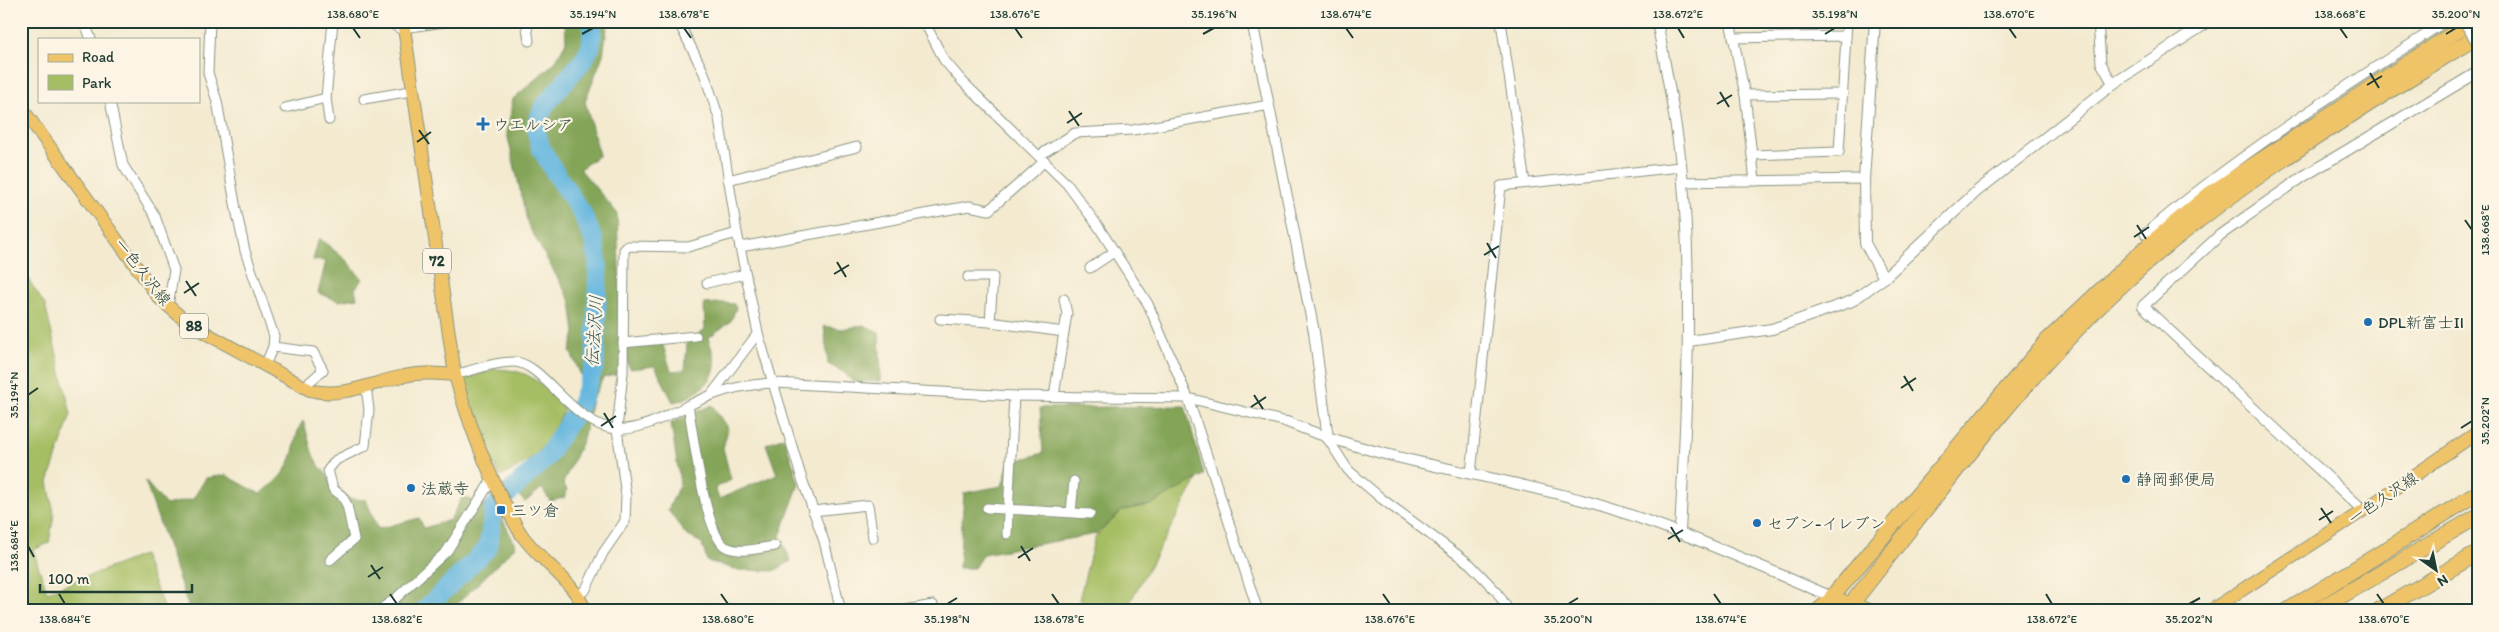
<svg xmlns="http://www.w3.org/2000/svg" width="2499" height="632" viewBox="0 0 2499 632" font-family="Itim,'Klee One',sans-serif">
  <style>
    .green { fill: #a6be63; stroke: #627e4c }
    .forest { fill: #84a559; stroke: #527146 }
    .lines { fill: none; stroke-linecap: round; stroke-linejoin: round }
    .river { stroke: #63b6df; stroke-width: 19 }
    .minor-casing { stroke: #899482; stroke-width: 11 }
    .tertiary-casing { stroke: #899482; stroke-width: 12 }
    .primary-casing { stroke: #899482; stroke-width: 14 }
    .motorway-casing { stroke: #899482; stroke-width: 17 }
    .minor { stroke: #fff; stroke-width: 9 }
    .tertiary { stroke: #fff; stroke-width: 10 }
    .primary { stroke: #efc469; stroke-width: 12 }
    .motorway { stroke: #efc469; stroke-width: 15 }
    .tertiary-bridge-casing { stroke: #899482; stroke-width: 12; stroke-linecap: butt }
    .tertiary-bridge { stroke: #fff; stroke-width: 10 }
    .ticks { fill: none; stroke: #1f3d34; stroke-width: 2 }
    .poi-dot { fill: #1f6fb2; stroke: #fcf5e5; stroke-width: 2 }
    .labels { text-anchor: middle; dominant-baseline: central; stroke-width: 4.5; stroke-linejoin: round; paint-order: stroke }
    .shield { fill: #fcf5e5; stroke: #617469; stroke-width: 1 }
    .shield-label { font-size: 15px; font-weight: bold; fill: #1f3d34 }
    .poi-label { font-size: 16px; fill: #1f3d34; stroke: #fcf5e5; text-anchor: start }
    .street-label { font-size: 16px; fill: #1f3d34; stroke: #fcf5e5 }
    .water-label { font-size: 18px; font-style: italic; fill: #305b5f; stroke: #fcf5e5 }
    .neatline { fill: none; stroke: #1f3d34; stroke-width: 2 }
    .ticks-label { font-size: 12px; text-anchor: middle; fill: #1f3d34 }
  </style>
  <rect width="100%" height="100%" fill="#fcf5e5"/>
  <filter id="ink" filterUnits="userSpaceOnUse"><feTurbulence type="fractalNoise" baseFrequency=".02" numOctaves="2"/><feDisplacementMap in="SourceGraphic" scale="10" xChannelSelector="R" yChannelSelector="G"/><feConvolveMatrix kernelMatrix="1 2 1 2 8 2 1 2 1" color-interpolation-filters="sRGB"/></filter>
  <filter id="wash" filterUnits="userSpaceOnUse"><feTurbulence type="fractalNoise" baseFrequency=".0096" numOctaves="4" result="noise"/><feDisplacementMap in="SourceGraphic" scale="20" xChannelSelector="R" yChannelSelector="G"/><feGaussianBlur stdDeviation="1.12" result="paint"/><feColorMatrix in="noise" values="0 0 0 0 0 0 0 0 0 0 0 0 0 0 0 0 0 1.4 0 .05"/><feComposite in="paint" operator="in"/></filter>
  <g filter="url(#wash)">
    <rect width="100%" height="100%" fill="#f3ead0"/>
    <g class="green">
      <path d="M21,275L28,279L45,305L71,414L48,482L54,514L49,543L33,550L47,592L143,555L165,611H21Z"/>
      <path d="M495,369C533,370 539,383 565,408C544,448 542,456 500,477L469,410L463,380Z"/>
      <path d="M1198,478L1125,611H1103L1079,600L1095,537L1123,510L1150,505Z"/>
    </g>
    <g class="forest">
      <path d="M565,21H608L603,55L585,101L599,155L580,169L617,213L623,373L603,378L592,400L583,439L563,483L567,490L564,498L550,501L542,488L525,502L509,485L549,461L586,386L570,351L575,333L571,302L528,225L507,133L513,99L555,62L566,42Z"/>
      <path d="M319,238L346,260L362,279L355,289L357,298L339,301L318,293L326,261L313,260Z"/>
      <path d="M722,303L734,304L736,308L731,321L708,338C710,345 714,353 715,361C718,381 691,400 673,402L655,366L631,369L628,365L626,345L662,342L671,371L685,370L687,343L705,329L704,304Z"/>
      <path d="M864,325L879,332L881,381L853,382L843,372L828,364L824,326L842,329Z"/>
      <path d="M712,405L728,429L723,448L731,480L715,488L719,499L777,474L766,444L784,437L799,484L780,536L791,561L774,571L738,570L707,561L702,543L686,535L668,510L680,483L671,423Z"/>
      <path d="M1185,406L1204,475L1150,505L1123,510L1096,534L983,554L974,568H959L964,493L1002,486L1009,463L1043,453L1040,408Z"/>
      <path d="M303,421C308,433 309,447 315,459C323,473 338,486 349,499L366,500L378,529L419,518L424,528L450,520L463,496L481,506L492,498L516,546L450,611H190L145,481L166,505L193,499L206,478L226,475L260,494C272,485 286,474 291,458C296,445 295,432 303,421Z"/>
    </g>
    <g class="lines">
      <path class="river" d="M423,611L488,548L494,507L547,457L581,403L595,365L598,264L594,241L582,213L554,171L541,148L537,134V122L545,105L584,59L591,46L593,21"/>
    </g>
  </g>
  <g filter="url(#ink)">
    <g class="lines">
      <defs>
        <g id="minor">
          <path d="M84,21L91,39"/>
          <path d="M210,21L208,73L217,101L236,209L245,251L274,336L273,347L265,365"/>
          <path d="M387,21L404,31"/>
          <path d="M526,21L529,41"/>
          <path d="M678,21L704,73L719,118L737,233L758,333L801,476L824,541L841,611"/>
          <path d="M924,21L944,60L962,81L1067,184L1098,226L1148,304L1188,398L1258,611"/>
          <path d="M1730,21L1745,95L1755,181"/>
          <path d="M2098,21L2101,63L2113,84"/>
          <path d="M1501,22L1525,183"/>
          <path d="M403,28L451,21"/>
          <path d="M1733,38L1846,36"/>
          <path d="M1745,95L1841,94"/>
          <path d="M364,99L411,91"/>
          <path d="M110,101L123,165L155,216L174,270L168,306"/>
          <path d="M285,108L326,98"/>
          <path d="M329,120L326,98L333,21"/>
          <path d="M1040,155L1075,133L1133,130L1269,105"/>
          <path d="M1752,155L1839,152L1847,21"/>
          <path d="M728,180L857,147"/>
          <path d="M1683,182L1864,179"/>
          <path d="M2145,234C2237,154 2343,89 2446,21"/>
          <path d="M740,247L969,206L989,210L1045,161"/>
          <path d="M1090,268L1114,252"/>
          <path d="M968,277H993L990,322"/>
          <path d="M707,283L745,274"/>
          <path d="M1064,299L1067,314L1064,332"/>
          <path d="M940,319L990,322L1064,332L1054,396"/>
          <path d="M623,343L696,336"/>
          <path d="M273,347L313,352L323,370L304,387"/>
          <path d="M455,375C473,370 494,362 514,362C543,362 572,425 616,429C646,432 684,405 712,395C733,387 752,384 775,383L1014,396L1188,398L1287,422"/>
          <path d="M711,395L758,333"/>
          <path d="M688,405C693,431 705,537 726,547C741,554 759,548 775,546"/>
          <path d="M1328,439L1348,470L1382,499L1470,564L1497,592L1509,611"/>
          <path d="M1471,474L1501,186L1680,167"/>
          <path d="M987,508L1090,514"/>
          <path d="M813,511L868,505L873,538"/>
          <path d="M1071,512L1074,481"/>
          <path d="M1007,534L1014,396"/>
          <path d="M330,560L354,539L347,505L342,496L333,489L328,470L336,460L365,446L369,410L366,386"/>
          <path d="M579,595L586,589L603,553L625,521L626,496L617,429L623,373L624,250L628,246L688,247L737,233"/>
          <path d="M378,611L395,599L447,551L493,478"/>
          <path d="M900,611L933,605"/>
        </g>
        <g id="tertiary">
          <path d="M1252,21L1314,332L1328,439"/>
          <path d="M1657,21C1667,75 1678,129 1683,183C1693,299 1686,416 1680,532"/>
          <path d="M1875,21L1864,179L1865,243L1884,278"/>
          <path d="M1689,341L1772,329L1852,301L1884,278L1976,192L2113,84L2210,21"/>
          <path d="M1287,422C1381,461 1484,473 1582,500C1668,524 1750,562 1832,597"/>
          <path d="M2364,511L2143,306L2220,235L2304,176L2478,72"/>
        </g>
        <g id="primary">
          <path d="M403,21L455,375C468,421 484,465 507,508C512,518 517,529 524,538C544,564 572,580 586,611"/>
          <path d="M21,107L159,298L189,324L310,390C342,399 373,382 404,376C421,372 438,374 455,375"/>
          <path d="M1816,611L1832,597L1872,611"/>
          <path d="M2210,611L2358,514L2478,432"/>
        </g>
        <g id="motorway">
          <path d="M1832,597L2047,341L2149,245L2210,194L2472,21"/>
          <path d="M1852,603C1948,482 2040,351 2159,252C2258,169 2368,104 2478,36"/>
          <path d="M2287,611L2478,493"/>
          <path d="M2316,611L2478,516"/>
          <path d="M2378,611L2478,553"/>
        </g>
      </defs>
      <use href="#minor" class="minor-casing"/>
      <use href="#tertiary" class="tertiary-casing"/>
      <use href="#primary" class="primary-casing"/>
      <use href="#motorway" class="motorway-casing"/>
      <use href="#minor" class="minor"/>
      <use href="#tertiary" class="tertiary"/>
      <use href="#primary" class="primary"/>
      <use href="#motorway" class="motorway"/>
      <defs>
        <path id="tertiary-bridge" d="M2464,21L2478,44"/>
      </defs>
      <use href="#tertiary-bridge" class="tertiary-bridge-casing"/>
      <use href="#tertiary-bridge" class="tertiary-bridge"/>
    </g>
  </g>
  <path class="ticks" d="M353,28L360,38M684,28L691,38M1015,28L1022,38M1346,28L1353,38M1678,28L1684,38M2009,28L2016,38M2340,28L2347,38M582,34L593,28M1203,34L1214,28M1825,34L1835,28M2446,34L2456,28M2370,73L2379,88M2367,85L2382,76M1720,92L1729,107M1717,104L1732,95M1069,111L1079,126M1067,123L1082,113M419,130L429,144M417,142L431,132M2465,220L2472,230M2137,225L2146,239M2134,237L2149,227M1487,243L1496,258M1484,255L1499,246M837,262L846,277M834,274L849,265M186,281L196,296M184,293L199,283M1904,376L1913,391M1901,388L1916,378M28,395L38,388M1254,395L1263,409M1251,407L1266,397M604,413L613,428M601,426L616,416M2461,428L2472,421M2321,508L2331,523M2319,520L2333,511M1671,527L1680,542M1668,539L1683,530M28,546L34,557M1021,546L1030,561M1018,558L1033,548M371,565L380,579M368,577L383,567M59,594L65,604M390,594L397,604M721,594L728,604M1052,594L1059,604M1383,594L1390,604M1714,594L1721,604M2046,594L2052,604M2377,594L2384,604M947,604L957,598M1568,604L1578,598M2189,604L2200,598"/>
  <g class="poi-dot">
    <path d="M480.5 116.5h5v5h5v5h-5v5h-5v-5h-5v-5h5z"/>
    <circle cx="2368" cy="322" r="5"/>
    <circle cx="2126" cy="479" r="5"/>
    <circle cx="411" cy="488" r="5"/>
    <rect x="496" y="505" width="10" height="10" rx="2.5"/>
    <circle cx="1757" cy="523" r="5"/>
  </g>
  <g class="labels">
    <g class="shield">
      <rect x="423" y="248.5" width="28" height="25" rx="4"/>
      <rect x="180" y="313.5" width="28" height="25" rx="4"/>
    </g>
    <g class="shield-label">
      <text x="437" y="261">72</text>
      <text x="194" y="326">88</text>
    </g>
    <g class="poi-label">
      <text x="493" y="124">ウエルシア</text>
      <text x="2378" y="322">DPL新富士II</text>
      <text x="2136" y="479">静岡郵便局</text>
      <text x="421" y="488">法蔵寺</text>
      <text x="511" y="510">三ツ倉</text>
      <text x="1767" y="523">セブン-イレブン</text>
    </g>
    <g class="street-label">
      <text transform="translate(143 272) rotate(52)">一色久沢線</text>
      <text transform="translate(2383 498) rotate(-34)">一色久沢線</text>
    </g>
    <g class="water-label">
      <text transform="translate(594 331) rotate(-86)">伝法沢川</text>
    </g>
  </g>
  <rect width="2499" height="632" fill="none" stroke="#fcf5e5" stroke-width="55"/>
  <rect x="38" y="38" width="162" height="65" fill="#fcf5e5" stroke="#a4ab9e"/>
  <rect x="48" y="54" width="25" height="8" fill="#efc469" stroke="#a4ab9e"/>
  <text x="82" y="62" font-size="15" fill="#1f3d34">Road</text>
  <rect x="48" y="75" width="25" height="15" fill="#a6be63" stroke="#a4ab9e"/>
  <text x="82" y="88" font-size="15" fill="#1f3d34">Park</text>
  <g transform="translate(2436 570) rotate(147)" stroke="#fcf5e5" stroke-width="4" paint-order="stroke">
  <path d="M0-4L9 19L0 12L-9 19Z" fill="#1f3d34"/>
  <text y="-8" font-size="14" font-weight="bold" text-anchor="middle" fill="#1f3d34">N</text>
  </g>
  <path d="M40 584v8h152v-8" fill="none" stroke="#1f3d34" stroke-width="2.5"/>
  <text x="48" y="584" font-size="15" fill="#1f3d34" stroke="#fcf5e5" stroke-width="4" paint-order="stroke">100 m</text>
  <rect x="28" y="28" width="2444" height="576" class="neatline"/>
  <g class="ticks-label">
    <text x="353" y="18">138.680°E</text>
    <text x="593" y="18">35.194°N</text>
    <text x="684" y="18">138.678°E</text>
    <text x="1015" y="18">138.676°E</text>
    <text x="1214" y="18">35.196°N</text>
    <text x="1346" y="18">138.674°E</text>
    <text x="1678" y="18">138.672°E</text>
    <text x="1835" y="18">35.198°N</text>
    <text x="2009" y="18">138.670°E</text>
    <text x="2340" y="18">138.668°E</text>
    <text x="2456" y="18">35.200°N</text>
    <text transform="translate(2485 230) rotate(-90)" y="4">138.668°E</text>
    <text transform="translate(14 395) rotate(-90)" y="4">35.194°N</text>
    <text transform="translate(2485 421) rotate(-90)" y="4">35.202°N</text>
    <text transform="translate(14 546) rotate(-90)" y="4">138.684°E</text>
    <text x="65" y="623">138.684°E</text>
    <text x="397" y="623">138.682°E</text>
    <text x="728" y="623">138.680°E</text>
    <text x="947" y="623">35.198°N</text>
    <text x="1059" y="623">138.678°E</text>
    <text x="1390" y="623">138.676°E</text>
    <text x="1568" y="623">35.200°N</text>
    <text x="1721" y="623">138.674°E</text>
    <text x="2052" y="623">138.672°E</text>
    <text x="2189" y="623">35.202°N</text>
    <text x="2384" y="623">138.670°E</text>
  </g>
</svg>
